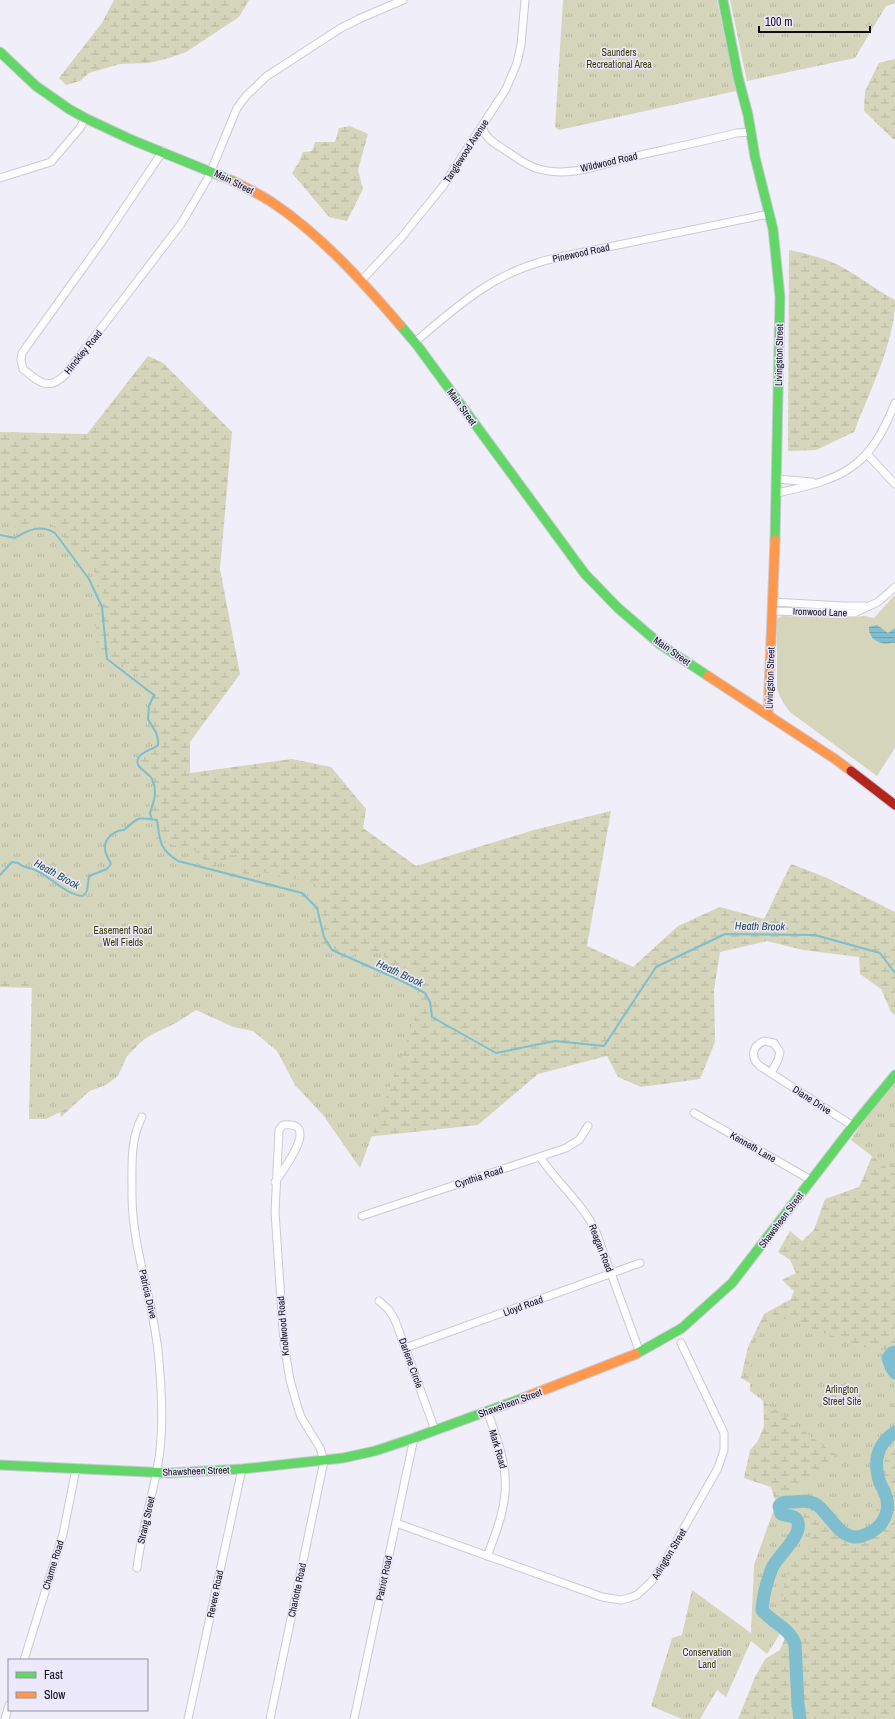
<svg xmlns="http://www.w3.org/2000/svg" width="895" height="1719" viewBox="0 0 895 1719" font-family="'Archivo Narrow',sans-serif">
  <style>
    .green { fill: #d4d5ba }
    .wetland { fill: url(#wetland-marsh) }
    .park { fill: url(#park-tufts) }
    .water { fill: url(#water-rules) }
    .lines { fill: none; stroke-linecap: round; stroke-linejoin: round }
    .stream { stroke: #7fbecf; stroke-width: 2 }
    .river { stroke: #7fbecf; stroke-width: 13 }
    .street-casing { stroke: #cbc9d3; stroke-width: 9 }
    .fast-casing { stroke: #cbc9d3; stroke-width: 11 }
    .slow-casing { stroke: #cbc9d3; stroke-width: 11 }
    .jam-casing { stroke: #cbc9d3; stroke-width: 11 }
    .street { stroke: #fdfcfe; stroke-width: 7 }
    .fast { stroke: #63d668; stroke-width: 9 }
    .slow { stroke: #ff974d; stroke-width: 9 }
    .jam { stroke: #b3261e; stroke-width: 9 }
    .labels { text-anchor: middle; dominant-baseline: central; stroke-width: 3; stroke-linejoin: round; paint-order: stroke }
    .park-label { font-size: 10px; fill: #373901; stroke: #ede9fd }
    .street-label { font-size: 10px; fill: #0f0c17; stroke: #ede9fd }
    .water-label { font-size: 11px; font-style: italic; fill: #244d56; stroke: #ede9fd }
  </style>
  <defs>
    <pattern id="wetland-marsh" width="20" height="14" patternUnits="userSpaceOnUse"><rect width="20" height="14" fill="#d4d5ba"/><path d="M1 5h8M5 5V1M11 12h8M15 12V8" fill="none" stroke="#b5b69f"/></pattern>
    <pattern id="park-tufts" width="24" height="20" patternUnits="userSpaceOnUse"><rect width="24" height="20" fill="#d4d5ba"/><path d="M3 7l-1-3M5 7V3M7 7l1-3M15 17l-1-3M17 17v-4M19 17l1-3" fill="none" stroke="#b5b69f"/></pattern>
    <pattern id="water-rules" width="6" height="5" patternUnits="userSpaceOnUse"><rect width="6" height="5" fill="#7fbecf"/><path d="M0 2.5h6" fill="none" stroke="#6da2b1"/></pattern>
  </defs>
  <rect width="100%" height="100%" fill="#f0eef8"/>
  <path class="green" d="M895,595V748L877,776L790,712C784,704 779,697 777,687V619L782,616L842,618L864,616L874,618Z"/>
  <g class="wetland">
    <path d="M114,0H249L239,17L186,52L169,58L149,63L120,64L89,73L80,81L66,85L59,78L102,23Z"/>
    <path d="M895,59V139H893L864,111L865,91L879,63Z"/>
    <path d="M350,126L368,134L358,170L363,189L347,221L329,217L292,173L299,162L303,152L312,151L315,142H335L339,128Z"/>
    <path d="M789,250C808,254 825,258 842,267C860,277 876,290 895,300C895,343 869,392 854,432L816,450L788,451Z"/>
    <path d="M148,356L163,363L232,432L220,569L240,674L190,742V773L292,759L331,767L366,809L363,828L416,866L534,830L611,811L587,946L633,967L678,926L720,907L764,919L791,864L825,877L895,912V1015L891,1012L881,989L860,974L859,957L803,950L767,941L720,952L714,990L715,1042L700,1079L641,1087L618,1077L607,1056L538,1074L478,1125L348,1139L273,1038L202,1008L161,1022L121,1062L61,1117L37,988L0,987V432L87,434Z"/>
    <path d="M895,1091V1719H738L755,1677L765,1659L780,1650L785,1638L778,1629L759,1590L808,1527L774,1498L771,1487L744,1478L750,1450L758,1441L764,1426L763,1391L741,1378L748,1347L764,1314L791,1299L794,1291L782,1280L796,1273L790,1260L778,1252L790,1231L802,1241L814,1230L825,1199L859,1187L874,1152Z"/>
  </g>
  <g class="park">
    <path d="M563,0H717L736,91L559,130L555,127Z"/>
    <path d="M730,0H895V3L886,6L855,58L747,81Z"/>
    <path d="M45,517L48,518L53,526L62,533L69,548L74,550L78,557L93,565L97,586L102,592L107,601C104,609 95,614 93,622L97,630L96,645L97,649L118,660L127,670L137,674L139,682L145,690L153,695C153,703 145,711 148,720C150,731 161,732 159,746L142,754L138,761C140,773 151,776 155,788C158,800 149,808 152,820L155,821L159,827L156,839L157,841L194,850L210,866L214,867L218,865L231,855H236C241,862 240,871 245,878L249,879L255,875L262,872L269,873L282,877L313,882C318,886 322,896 318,902C316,906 311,909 309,915C302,936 326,950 342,958L367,951L381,952L392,967L410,968L417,974L418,982L415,1018L360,1168L323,1115L295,1085L277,1051L253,1031L233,1027L196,1010L176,1023L151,1035L132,1047L127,1056L118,1076L106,1085L87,1092L66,1109L46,1119H29L32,980L0,978V520L9,519C15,527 21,535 32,534C37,526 34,518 45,517Z"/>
    <path d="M895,1073V1174L851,1140L892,1076Z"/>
    <path d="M771,1314L895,1358V1443L890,1448L881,1470L875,1521L861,1536L846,1532L825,1511L802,1506L796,1516L811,1528L810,1544L789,1562L779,1613L785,1621L782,1631L767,1654L751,1641L726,1697L717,1690L700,1719H682L651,1706L672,1638L682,1635L692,1590L751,1633L754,1565L773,1512L836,1455L750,1391L751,1349Z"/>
  </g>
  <path class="water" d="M877,625L888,633L895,628V643C890,642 886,645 882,643C875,642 868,635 869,627Z"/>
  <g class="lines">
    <g class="stream">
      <path d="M0,535L15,538C28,530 40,524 55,533L89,579L102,607L107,659L154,695L149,706L148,719C153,728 159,734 158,745C153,750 144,750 139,757C132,767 149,772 152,779C158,792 154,801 150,813L152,820"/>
      <path d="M0,875L12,862L18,863C23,868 29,867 35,870C50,876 66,895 83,896L87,891L89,876L107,869L111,864C109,859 105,854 105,849C104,838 115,830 124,830C139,817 136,817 157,820C160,841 159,849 178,861L302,893L317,908L324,937L332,950L404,982L425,993L430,1002L432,1017L496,1053L555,1041L604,1046L656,967L725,934L815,935L880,953L895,973"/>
    </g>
    <g class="river">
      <path d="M895,1352L892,1353L888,1358L891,1367L895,1373"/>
      <path d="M800,1719L798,1704L795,1644C790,1628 772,1623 762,1610C763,1595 767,1581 772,1568C777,1556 805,1534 797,1520C794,1515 786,1516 781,1514L779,1506C782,1501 788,1502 793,1502C801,1501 809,1500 817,1505C830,1514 841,1543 862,1536C869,1534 875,1530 880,1525C888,1515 890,1503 884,1491C883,1488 881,1486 880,1483C873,1462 876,1445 895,1432"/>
    </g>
    <defs>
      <g id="street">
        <path d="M482,127C486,139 494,143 505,150C516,157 526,166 539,169C569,178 603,164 632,157C667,149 701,142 736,133L751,132"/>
        <path d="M163,151L101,243L22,353L21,360L23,369C39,382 48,392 66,374L181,224L208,178L237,108L246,96L267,76L341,28L361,18L403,0"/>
        <path d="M0,178L51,162L80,128L85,118"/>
        <path d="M362,280L401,238L443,186L506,89L517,63L521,45L525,0"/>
        <path d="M415,342C461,303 494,272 555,258L769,214"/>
        <path d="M867,454L895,484"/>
        <path d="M777,479L812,482"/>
        <path d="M777,493C843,479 869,469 895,403"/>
        <path d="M772,602L844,606H865"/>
        <path d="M772,611L854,613L878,602L895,587"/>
        <path d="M771,1073L778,1060L780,1052L774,1043L764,1041C752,1046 750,1058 760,1066L853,1126"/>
        <path d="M694,1113L811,1180"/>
        <path d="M540,1157C557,1183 583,1203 596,1232L640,1353"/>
        <path d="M362,1216L566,1148L579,1140L588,1126"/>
        <path d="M379,1301L389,1310L395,1320L435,1430"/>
        <path d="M405,1348L640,1263"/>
        <path d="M487,1411C511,1474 512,1494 487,1556"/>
        <path d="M396,1523L602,1597L621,1600L629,1598L637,1595L651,1582L663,1565L718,1468L724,1450V1433L681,1343"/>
        <path d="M137,1568C141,1533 152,1499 158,1464C164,1431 162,1394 159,1361C155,1303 131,1249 132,1191C132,1166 130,1140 142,1117"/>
        <path d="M24,1660L63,1534L76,1469"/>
        <path d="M5,1719L9,1705"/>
        <path d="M188,1719L242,1469"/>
        <path d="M270,1719L324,1461L320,1448L301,1417L297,1405L290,1380L284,1344L275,1212L279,1130L283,1125C322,1120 283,1170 275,1182"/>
        <path d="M354,1719L414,1438"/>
      </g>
      <g id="fast">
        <path d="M723,0L738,77L748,115L755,157L773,229L780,297L775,540"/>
        <path d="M0,52L36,86L69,109L85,118L132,140L233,181"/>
        <path d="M400,325L417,345L585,574L618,608L661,645L708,676"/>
        <path d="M636,1354L682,1328L732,1283L853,1126L895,1075"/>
        <path d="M0,1465L169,1473L242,1469L343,1458L375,1451L414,1438L523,1398"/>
      </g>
      <g id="slow">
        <path d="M233,181C247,188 261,195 273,203C321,235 363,282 400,325"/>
        <path d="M708,676L835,759L851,771"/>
        <path d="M768,715L775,540"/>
        <path d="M523,1398L636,1354"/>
      </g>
      <path id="jam" d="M851,771L895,805"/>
    </defs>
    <use href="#street" class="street-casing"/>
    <use href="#fast" class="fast-casing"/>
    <use href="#slow" class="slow-casing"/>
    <use href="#jam" class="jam-casing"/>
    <use href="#street" class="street"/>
    <use href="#fast" class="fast"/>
    <use href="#slow" class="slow"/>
    <use href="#jam" class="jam"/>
  </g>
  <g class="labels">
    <g class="park-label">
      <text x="619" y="52">Saunders<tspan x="619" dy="12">Recreational Area</tspan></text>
      <text x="123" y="930">Easement Road<tspan x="123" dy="12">Well Fields</tspan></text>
      <text x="842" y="1389">Arlington<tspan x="842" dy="12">Street Site</tspan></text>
      <text x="707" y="1652">Conservation<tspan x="707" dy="12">Land</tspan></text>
    </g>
    <g class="street-label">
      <text transform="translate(466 151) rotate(-57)">Tanglewood Avenue</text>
      <text transform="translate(609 162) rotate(-13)">Wildwood Road</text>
      <text transform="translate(234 182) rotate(26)">Main Street</text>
      <text transform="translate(581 253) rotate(-12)">Pinewood Road</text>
      <text transform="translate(83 352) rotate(-51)">Hinckley Road</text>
      <text transform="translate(779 355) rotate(-89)">Livingston Street</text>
      <text transform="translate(462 407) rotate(54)">Main Street</text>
      <text transform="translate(820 612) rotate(2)">Ironwood Lane</text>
      <text transform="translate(672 651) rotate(35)">Main Street</text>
      <text transform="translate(770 678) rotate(-88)">Livingston Street</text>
      <text transform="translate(812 1100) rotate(33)">Diane Drive</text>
      <text transform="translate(753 1147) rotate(30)">Kenneth Lane</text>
      <text transform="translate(479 1177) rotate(-18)">Cynthia Road</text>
      <text transform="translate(781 1220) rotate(-53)">Shawsheen Street</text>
      <text transform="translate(601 1248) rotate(69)">Reagan Road</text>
      <text transform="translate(148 1294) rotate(77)">Patricia Drive</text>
      <text transform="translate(523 1306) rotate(-20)">Lloyd Road</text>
      <text transform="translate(283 1326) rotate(-95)">Knollwood Road</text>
      <text transform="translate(411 1363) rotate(70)">Darlene Circle</text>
      <text transform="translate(510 1403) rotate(-20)">Shawsheen Street</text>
      <text transform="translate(498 1449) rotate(74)">Mark Road</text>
      <text transform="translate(196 1471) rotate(-2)">Shawsheen Street</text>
      <text transform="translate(146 1520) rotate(-77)">Strang Street</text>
      <text transform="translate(669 1554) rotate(-59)">Arlington Street</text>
      <text transform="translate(53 1565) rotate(-73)">Charme Road</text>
      <text transform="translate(384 1578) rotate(-78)">Patriot Road</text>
      <text transform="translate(297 1590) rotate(-78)">Charlotte Road</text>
      <text transform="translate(215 1594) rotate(-78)">Revere Road</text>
    </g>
    <g class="water-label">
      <text transform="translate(57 874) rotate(29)">Heath Brook</text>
      <text transform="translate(760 926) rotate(1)">Heath Brook</text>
      <text transform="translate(400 973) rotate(25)">Heath Brook</text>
    </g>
  </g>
  <rect x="8" y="1659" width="140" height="52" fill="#ede9fd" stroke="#9491a1"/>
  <rect x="16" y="1672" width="20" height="6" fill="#63d668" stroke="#9491a1"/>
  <text x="44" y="1679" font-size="12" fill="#0f0c17">Fast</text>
  <rect x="16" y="1692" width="20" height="6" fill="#ff974d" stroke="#9491a1"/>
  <text x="44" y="1699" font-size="12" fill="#0f0c17">Slow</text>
  <path d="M759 26v6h111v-6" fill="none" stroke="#0f0c17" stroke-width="2"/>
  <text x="765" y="26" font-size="12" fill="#0f0c17" stroke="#ede9fd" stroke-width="3" paint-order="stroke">100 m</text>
</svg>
